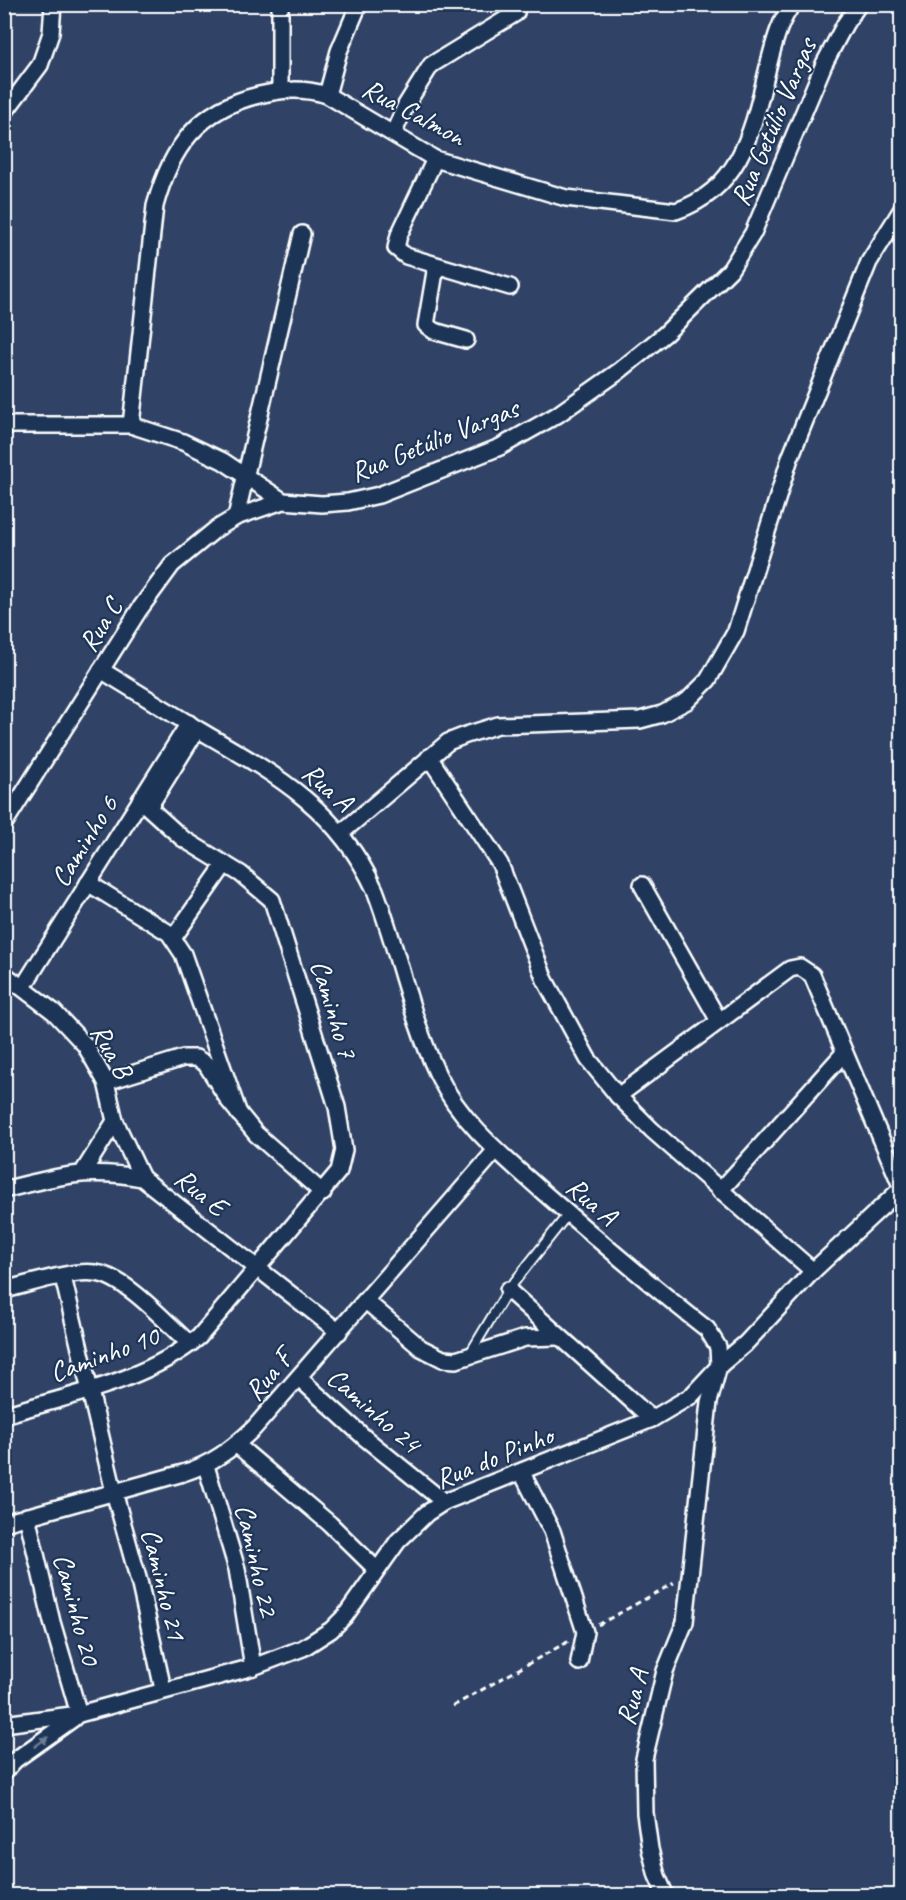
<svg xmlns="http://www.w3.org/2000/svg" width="906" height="1900" viewBox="0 0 906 1900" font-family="Caveat,sans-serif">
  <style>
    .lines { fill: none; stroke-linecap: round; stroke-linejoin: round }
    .service-casing { stroke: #fff; stroke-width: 12 }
    .minor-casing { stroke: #fff; stroke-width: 20 }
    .path { stroke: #fff; stroke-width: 3; stroke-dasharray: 6 4.5; stroke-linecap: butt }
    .service { stroke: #1d3557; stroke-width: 8 }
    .minor { stroke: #1d3557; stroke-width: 15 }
    .oneway { fill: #6c7c92 }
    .labels { text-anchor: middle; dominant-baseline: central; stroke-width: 4.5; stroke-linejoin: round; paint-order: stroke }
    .street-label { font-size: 28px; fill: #fff; stroke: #1d3557 }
  </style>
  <rect width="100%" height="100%" fill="#304367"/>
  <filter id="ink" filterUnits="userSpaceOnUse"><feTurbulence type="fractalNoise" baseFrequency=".0167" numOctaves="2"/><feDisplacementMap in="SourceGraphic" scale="12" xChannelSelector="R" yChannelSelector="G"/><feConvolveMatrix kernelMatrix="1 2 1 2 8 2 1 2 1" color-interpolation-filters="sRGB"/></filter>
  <g filter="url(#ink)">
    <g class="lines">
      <defs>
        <path id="service" d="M469,1355L508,1290L568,1214"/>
        <g id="minor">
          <path d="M280,4V90"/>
          <path d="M327,95L339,51L359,4"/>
          <path d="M4,113L40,65L51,33L53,4"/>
          <path d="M394,132L406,105L431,65L516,13"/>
          <path d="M435,159L399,235L396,248L406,256L510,287"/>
          <path d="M436,266L426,325L434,331L466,340"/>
          <path d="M4,425H131L183,442L223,461L283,501L322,504L348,502L379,495L500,447L557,415L618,372L665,334L730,270L753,233L824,64L845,24L859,4"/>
          <path d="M131,425L155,206C171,147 199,109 259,95C284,89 303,88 327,95L435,159L566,198L676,211C745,188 754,121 770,59C775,40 780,20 793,4"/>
          <path d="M236,517L302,234"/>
          <path d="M101,670C134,690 166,710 199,730C273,773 338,808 375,890C398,950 410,1016 438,1075C461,1123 504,1157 543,1192C597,1239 650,1285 707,1329L718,1347L719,1366L709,1402L685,1622L665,1671L644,1759L645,1813L650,1849L657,1876L666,1896"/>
          <path d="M429,757L500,864L545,980L588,1059L618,1096L652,1130L813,1271"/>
          <path d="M149,807L193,736"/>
          <path d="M4,824L139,610L172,565L216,529L236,517L283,501"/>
          <path d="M341,833L448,742L466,735L498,725L640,720L662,714L687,701L708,680L736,631L790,458L869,262L902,209"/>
          <path d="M88,883L169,933L183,954L239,1114"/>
          <path d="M642,885L719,1021"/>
          <path d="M174,937L225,864"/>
          <path d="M4,974L54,1012L85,1045L106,1082L115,1121L142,1178"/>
          <path d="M23,987L189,723"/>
          <path d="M106,1082L183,1058H196L206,1064L229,1101L256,1134L323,1193"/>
          <path d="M618,1096L790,969L800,967L812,975L902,1188"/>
          <path d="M83,1172L115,1121"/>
          <path d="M4,1190C58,1176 86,1168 142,1178L339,1332"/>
          <path d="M720,1191L843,1054"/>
          <path d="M63,1277L114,1492L140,1585L163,1689"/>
          <path d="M4,1290C30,1284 70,1270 95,1273C126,1276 167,1324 190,1344"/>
          <path d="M508,1290L652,1419"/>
          <path d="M366,1301L421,1348L443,1359L456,1360L525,1338L557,1337"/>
          <path d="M299,1378L365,1438L444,1502"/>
          <path d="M4,1415C70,1395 146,1381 199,1337L339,1171L344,1150L337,1107L272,900L241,874L182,838L140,800"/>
          <path d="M237,1445L330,1524L377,1570"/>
          <path d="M206,1466L237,1569L253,1667"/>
          <path d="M522,1473L552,1531L585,1632L579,1662"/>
          <path d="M27,1516L52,1622L79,1714"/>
          <path d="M4,1523L183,1473C212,1464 232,1449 254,1428L496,1150"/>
          <path d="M4,1724L79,1714L253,1667L303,1648L331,1630L345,1616L398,1541L427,1513L444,1502L652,1419L691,1396L719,1366L745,1344L813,1271L902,1188"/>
          <path d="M4,1772L15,1760L74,1718"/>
        </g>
      </defs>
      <use href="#service" class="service-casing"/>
      <use href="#minor" class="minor-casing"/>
      <g class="path">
        <path d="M598,1625L674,1583"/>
        <path d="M453,1706L569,1641"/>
      </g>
      <use href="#service" class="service"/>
      <use href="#minor" class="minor"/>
    </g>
    <defs><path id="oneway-solid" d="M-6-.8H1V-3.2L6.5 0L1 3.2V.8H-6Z" transform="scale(1.5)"/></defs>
    <use class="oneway" href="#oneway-solid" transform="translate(41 1742) rotate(-36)"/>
  </g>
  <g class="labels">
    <g class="street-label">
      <text transform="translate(414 112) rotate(28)">Rua Calmon</text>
      <text transform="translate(773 122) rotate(-67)">Rua Getúlio Vargas</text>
      <text transform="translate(434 440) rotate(-22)">Rua Getúlio Vargas</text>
      <text transform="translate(100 625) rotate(-58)">Rua C</text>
      <text transform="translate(328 787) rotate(42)">Rua A</text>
      <text transform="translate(84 841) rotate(-58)">Caminho 6</text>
      <text transform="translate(334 1009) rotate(73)">Caminho 7</text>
      <text transform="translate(112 1051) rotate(61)">Rua B</text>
      <text transform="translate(201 1192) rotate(39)">Rua E</text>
      <text transform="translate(592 1201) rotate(41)">Rua A</text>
      <text transform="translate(104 1354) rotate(-20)">Caminho 10</text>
      <text transform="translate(268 1375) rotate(-49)">Rua F</text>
      <text transform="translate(374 1410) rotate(41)">Caminho 24</text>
      <text transform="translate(494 1457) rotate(-22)">Rua do Pinho</text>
      <text transform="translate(257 1560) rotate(77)">Caminho 22</text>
      <text transform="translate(164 1584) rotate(76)">Caminho 21</text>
      <text transform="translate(77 1609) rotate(75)">Caminho 20</text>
      <text transform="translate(632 1697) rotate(-75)">Rua A</text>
    </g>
  </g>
  <rect width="906" height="1900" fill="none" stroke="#1d3557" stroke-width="24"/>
  <rect x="12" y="12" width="882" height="1876" fill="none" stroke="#fff" stroke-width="2" filter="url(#ink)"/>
</svg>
